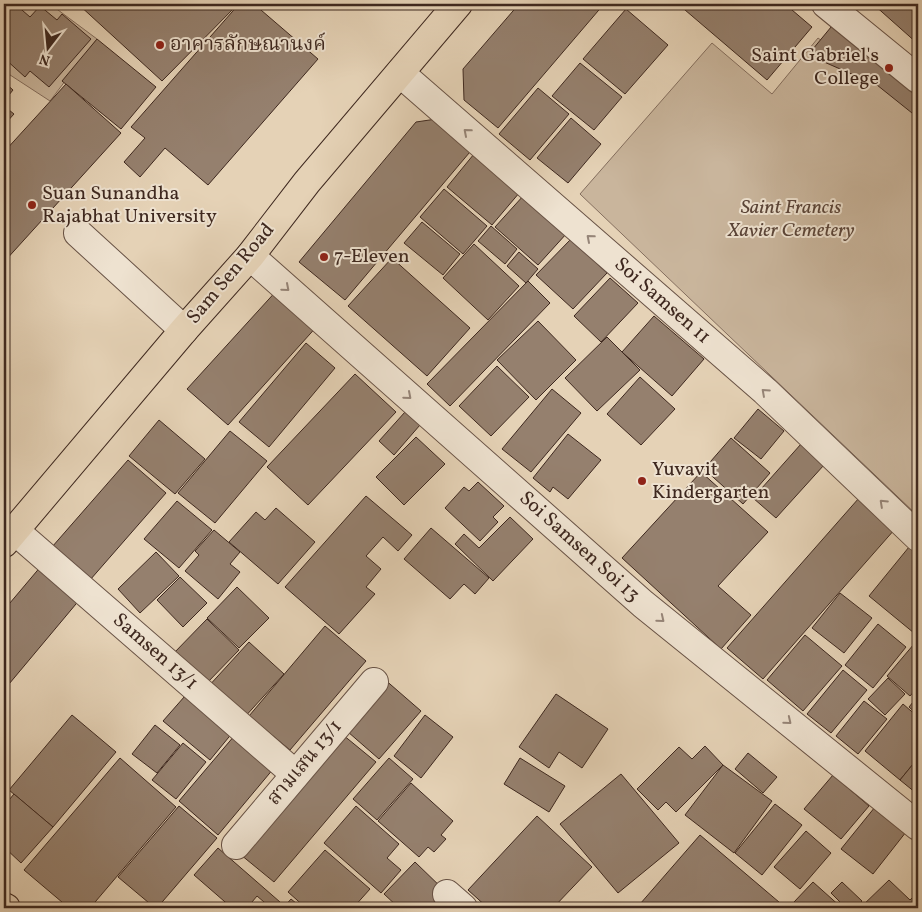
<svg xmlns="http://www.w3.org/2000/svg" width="922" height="912" viewBox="0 0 922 912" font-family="Vollkorn,'Noto Serif Thai',serif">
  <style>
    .green { fill: #c9b59c; stroke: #846e5e }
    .building { fill: #95806e; stroke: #3e281f }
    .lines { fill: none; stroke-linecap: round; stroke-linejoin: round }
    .minor-casing { stroke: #685245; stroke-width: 30 }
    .major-casing { stroke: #3e281f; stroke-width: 30 }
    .minor { stroke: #eee2d0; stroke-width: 28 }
    .major { stroke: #e5d2b6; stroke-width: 28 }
    .oneway { stroke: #968578 }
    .poi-dot { fill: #8f2418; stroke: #eee2d0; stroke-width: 2 }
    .labels { text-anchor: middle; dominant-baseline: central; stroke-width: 4; stroke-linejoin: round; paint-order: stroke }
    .poi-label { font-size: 20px; fill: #3e281f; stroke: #eee2d0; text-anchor: start }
    .park-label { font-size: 20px; font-style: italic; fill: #5a4438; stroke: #eee2d0 }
    .street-label { font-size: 20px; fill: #3e281f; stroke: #eee2d0 }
  </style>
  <rect width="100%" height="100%" fill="#e5d2b6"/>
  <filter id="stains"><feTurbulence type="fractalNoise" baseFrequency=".004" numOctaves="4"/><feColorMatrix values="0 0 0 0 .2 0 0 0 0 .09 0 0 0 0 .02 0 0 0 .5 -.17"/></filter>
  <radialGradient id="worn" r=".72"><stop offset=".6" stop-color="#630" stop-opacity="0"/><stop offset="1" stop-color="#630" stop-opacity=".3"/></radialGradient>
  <g class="green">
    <path d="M4,4H50L97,39L50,101L4,71Z"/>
    <path d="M818,38L918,112V516L580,194L712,43L772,94Z"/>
  </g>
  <g class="building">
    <path d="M4,4H15L30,17L40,6L57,20L62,14L91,39L49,87L30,71L25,77L4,58Z"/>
    <path d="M78,4H238L162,81Z"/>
    <path d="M239,4H254L318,59L208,185L165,148L140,177L124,162L145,138L131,127Z"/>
    <path d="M519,4H604L498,128L464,100L463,69Z"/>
    <path d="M678,4H785L812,27L767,80Z"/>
    <path d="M873,4H918V44Z"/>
    <path d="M626,9L668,45L625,94L583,59Z"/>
    <path d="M836,21L918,80V105L912,113L877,85L808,55Z"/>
    <path d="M97,39L156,87L121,129L62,81Z"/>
    <path d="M580,63L622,97L594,130L552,96Z"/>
    <path d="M4,82L13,90L4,101Z"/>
    <path d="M66,84L121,133L4,262V152Z"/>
    <path d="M538,88L569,114L530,160L499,134Z"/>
    <path d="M4,106L14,114L4,125Z"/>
    <path d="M443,118L475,146L345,300L299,262L416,122Z"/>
    <path d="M571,118L601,144L568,183L537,158Z"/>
    <path d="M474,154L520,192L492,225L447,187Z"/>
    <path d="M444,189L487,226L463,254L420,217Z"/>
    <path d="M524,195L567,233L538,265L495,227Z"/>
    <path d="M422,222L460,254L443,275L404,243Z"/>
    <path d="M491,226L517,249L505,264L478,241Z"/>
    <path d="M571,239L607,273L573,309L536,275Z"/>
    <path d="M474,244L519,286L488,320L443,278Z"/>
    <path d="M519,252L538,269L526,283L507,266Z"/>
    <path d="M392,258L470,328L427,376L348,306Z"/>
    <path d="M610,278L638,303L601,342L574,316Z"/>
    <path d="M528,281L550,303L450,406L427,384Z"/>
    <path d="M279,288L319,324L228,425L187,389Z"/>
    <path d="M654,316L704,359L672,396L622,352Z"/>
    <path d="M538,321L576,360L536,400L497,360Z"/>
    <path d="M607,337L640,370L597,411L565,378Z"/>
    <path d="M306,343L335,368L269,447L239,422Z"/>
    <path d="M497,366L529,397L491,436L459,406Z"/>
    <path d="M355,374L396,412L308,505L267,467Z"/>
    <path d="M640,377L675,409L641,445L607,414Z"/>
    <path d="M552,389L581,413L531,472L502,449Z"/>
    <path d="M758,409L784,431L761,459L734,438Z"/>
    <path d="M405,412L420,425L394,455L379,441Z"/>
    <path d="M159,420L205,459L175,494L129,456Z"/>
    <path d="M230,431L267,461L215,523L178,493Z"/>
    <path d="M568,434L601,460L568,499L553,487L550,492L533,478Z"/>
    <path d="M416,437L445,464L404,505L376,477Z"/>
    <path d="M731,438L770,473L743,504L704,469Z"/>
    <path d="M801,444L824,465L776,518L753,498Z"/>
    <path d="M128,460L166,493L90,580L52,547Z"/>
    <path d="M701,472L768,532L718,586L751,615L721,649L622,558Z"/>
    <path d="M478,482L504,506L493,517L498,522L480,541L445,508L464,487L469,491Z"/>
    <path d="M366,496L412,535L398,551L383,537L366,556L381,569L366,587L375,594L339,634L285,587Z"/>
    <path d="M859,498L895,529L763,679L727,648Z"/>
    <path d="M177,501L212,530L179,568L144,539Z"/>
    <path d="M276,508L315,542L278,584L229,542L256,512L265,520Z"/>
    <path d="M510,517L533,539L493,581L455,544L464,534L479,548Z"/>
    <path d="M431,528L489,578L475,594L464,584L450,599L404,559Z"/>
    <path d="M214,530L240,552L230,564L240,572L218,599L185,571L199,555L195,551Z"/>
    <path d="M909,547L918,555V628L914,633L869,596Z"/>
    <path d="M156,552L179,576L140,613L118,589Z"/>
    <path d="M42,565L81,598L4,690V610Z"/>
    <path d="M180,577L207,603L183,627L157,600Z"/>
    <path d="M237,587L269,618L239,648L207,618Z"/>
    <path d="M840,593L872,618L844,653L812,628Z"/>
    <path d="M207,619L239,650L205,685L173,654Z"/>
    <path d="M878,624L906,647L873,688L845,665Z"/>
    <path d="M325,626L366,661L290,750L249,716Z"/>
    <path d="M805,635L842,666L803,711L767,680Z"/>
    <path d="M249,642L284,674L242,720L207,688Z"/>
    <path d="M914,644L918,648V687L910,696L887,676Z"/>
    <path d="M843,670L867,690L831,733L807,714Z"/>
    <path d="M383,678L421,711L379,759L340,725Z"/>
    <path d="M888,678L905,694L885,715L868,699Z"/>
    <path d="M192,688L238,726L210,760L163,721Z"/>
    <path d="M556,694L608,729L582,768L559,752L549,768L519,747Z"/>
    <path d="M918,696V715L909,707Z"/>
    <path d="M864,701L887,719L858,754L836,736Z"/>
    <path d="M903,704L918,717V758L900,780L865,751Z"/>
    <path d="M72,715L116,752L53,827L9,790Z"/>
    <path d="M425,715L453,737L421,778L394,756Z"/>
    <path d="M155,725L180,745L157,773L132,754Z"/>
    <path d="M337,730L376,762L274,882L235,850Z"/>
    <path d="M235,735L274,768L218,835L179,801Z"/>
    <path d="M183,743L206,762L176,799L152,780Z"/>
    <path d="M705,746L723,765L676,812L666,802L658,810L637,789L679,747L692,759Z"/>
    <path d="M748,753L777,777L763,793L735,769Z"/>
    <path d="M120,758L176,807L90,908H69L24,870Z"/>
    <path d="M389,758L413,779L377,820L353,799Z"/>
    <path d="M520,758L565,786L549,812L504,784Z"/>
    <path d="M918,758V790L916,793L900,780Z"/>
    <path d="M723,765L772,801L734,853L685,815Z"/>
    <path d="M621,774L679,843L618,893L560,824Z"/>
    <path d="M833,775L869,806L841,839L804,809Z"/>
    <path d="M411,783L453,821L441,835L446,839L434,852L428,847L419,857L378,821Z"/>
    <path d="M14,794L53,827L21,863L4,847V806Z"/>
    <path d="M775,804L802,825L762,875L735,853Z"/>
    <path d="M179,806L217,838L157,908H155L118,877Z"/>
    <path d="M356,806L399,844L387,858L401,870L381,893L324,843Z"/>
    <path d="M875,807L906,832L873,874L841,849Z"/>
    <path d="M537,816L592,867L553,908H488L468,890Z"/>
    <path d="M806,831L831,853L800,889L774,867Z"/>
    <path d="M700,835L786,908H644L640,904Z"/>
    <path d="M218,848L280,902L274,908H271L257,896L247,908H232L194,875Z"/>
    <path d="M325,850L370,889L353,908H306L288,892Z"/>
    <path d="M415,862L446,892L431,908H399L384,894Z"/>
    <path d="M889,880L910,900L918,892V908H860Z"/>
    <path d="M813,882L842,908H801L794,902Z"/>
    <path d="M842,882L862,901L855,908H846L831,893Z"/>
    <path d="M291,899L302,908H283Z"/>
  </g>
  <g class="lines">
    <defs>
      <g id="minor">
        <path d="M826,4L918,79"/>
        <path d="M400,73L765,391L918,537"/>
        <path d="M78,233L184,330"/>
        <path d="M250,256L643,604L918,826"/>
        <path d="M14,530L295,774"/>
        <path d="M236,845L374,682"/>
        <path d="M447,894L463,908"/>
      </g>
      <g id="major">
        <path d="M4,543L184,330L250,256L307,182L458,4"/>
        <path d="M4,907L6,908"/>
      </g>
    </defs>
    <use href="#minor" class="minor-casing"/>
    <use href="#major" class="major-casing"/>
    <use href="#minor" class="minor"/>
    <use href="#major" class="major"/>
  </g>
  <defs><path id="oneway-chevron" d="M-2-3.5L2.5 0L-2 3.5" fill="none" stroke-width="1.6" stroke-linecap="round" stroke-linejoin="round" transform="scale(1.25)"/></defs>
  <g class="oneway">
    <use href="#oneway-chevron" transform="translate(467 132) rotate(-139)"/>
    <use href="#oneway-chevron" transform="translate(590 238) rotate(-139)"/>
    <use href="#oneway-chevron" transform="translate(286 288) rotate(41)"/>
    <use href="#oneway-chevron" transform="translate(765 392) rotate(-138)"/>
    <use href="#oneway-chevron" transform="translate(408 396) rotate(41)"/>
    <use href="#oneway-chevron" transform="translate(883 503) rotate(-137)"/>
    <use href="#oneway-chevron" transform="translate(661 619) rotate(39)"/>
    <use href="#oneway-chevron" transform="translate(788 721) rotate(39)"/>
  </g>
  <g class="poi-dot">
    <circle cx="160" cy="45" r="5"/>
    <circle cx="889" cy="68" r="5"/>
    <circle cx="32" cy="205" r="5"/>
    <circle cx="324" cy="257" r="5"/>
    <circle cx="642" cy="481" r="5"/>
  </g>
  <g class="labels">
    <g class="poi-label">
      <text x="170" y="45">อาคารลักษณานงค์</text>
      <text x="879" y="56" text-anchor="end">Saint Gabriel's<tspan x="879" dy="23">College</tspan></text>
      <text x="42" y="194">Suan Sunandha<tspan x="42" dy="23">Rajabhat University</tspan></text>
      <text x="334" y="257">7-Eleven</text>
      <text x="652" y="470">Yuvavit<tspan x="652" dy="23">Kindergarten</tspan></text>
    </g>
    <g class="park-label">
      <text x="791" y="208">Saint Francis<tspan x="791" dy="23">Xavier Cemetery</tspan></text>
    </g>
    <g class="street-label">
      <text transform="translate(231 274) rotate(-50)">Sam Sen Road</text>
      <text transform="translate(662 301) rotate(41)">Soi Samsen 11</text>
      <text transform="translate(579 547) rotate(42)">Soi Samsen Soi 13</text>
      <text transform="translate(155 652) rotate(41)">Samsen 13/1</text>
      <text transform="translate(305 763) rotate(-50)">สามเสน 13/1</text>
    </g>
  </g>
  <rect width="922" height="912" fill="none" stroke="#e5d2b6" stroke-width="20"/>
  <rect x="5" y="5" width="912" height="902" fill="none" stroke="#3e281f" stroke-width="2.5"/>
  <rect x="10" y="10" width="902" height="892" fill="none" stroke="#3e281f"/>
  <g transform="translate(48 48) rotate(196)" stroke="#eee2d0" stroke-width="4" paint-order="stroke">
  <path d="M0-4L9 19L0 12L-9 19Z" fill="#3e281f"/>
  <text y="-8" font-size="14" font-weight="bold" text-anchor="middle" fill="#3e281f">N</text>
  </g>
  <rect width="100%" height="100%" filter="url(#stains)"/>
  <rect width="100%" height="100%" fill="url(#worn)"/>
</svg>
